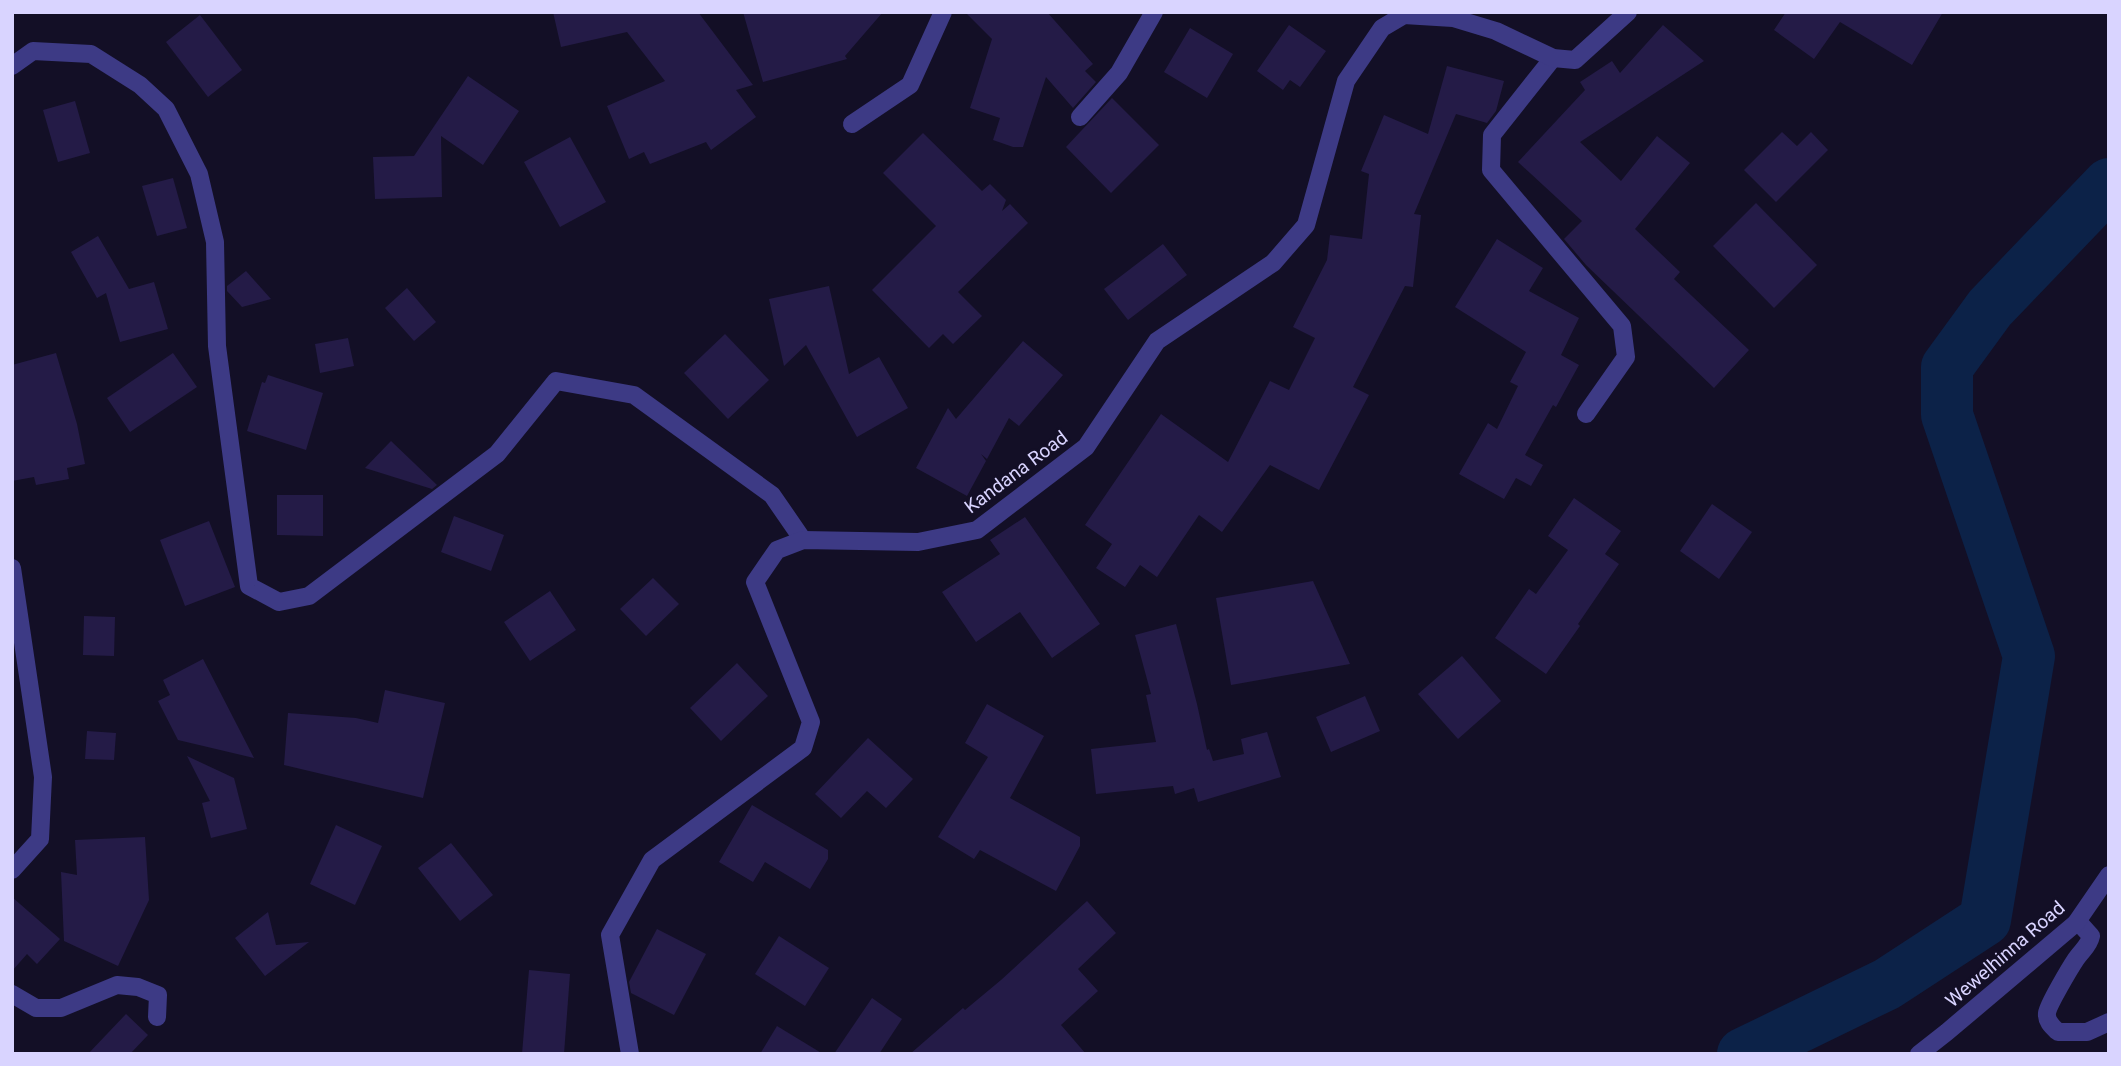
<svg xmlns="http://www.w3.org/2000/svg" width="2121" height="1066" viewBox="0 0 2121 1066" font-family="Roboto,sans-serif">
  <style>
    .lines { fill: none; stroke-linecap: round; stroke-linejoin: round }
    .river { stroke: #0c2248; stroke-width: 52 }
    .building { fill: #241b47 }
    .minor { stroke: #3d3a85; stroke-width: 18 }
    .labels { text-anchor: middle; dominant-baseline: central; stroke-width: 5; stroke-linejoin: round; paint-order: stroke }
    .street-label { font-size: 19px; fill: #d9d4ff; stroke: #130f26 }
  </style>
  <rect width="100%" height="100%" fill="#130f26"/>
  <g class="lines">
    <path class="river" d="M1743,1054L1887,984L1985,920L2029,656L1947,415V367L1990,308L2109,184"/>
  </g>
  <g class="building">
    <path d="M553,12H698L753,85L736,90L756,117L711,150L706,142L650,164L644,152L629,159L607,106L665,81L627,32L561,47Z"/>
    <path d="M743,12H883L845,56L847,59L763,82Z"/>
    <path d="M965,12H1047L1093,64L1085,71L1096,82L1073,108L1046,77L1023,147H1013L993,140L1000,118L970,108L992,39Z"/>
    <path d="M1786,12H1943L1912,65L1840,22L1814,59L1774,30Z"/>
    <path d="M200,15L242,70L208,97L166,42Z"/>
    <path d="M1289,25L1326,51L1300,87L1290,80L1283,90L1257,71Z"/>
    <path d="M1663,25L1704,61L1580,142L1621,181L1657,136L1690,163L1635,229L1680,272L1674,279L1749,350L1714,388L1586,265L1564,239L1582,221L1518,162L1585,90L1580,82L1612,61L1620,73Z"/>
    <path d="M1190,28L1233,54L1207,98L1164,72Z"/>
    <path d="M1447,66L1504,81L1496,111L1487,123L1456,114L1414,214L1421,215L1413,287L1405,286L1353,387L1369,395L1319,490L1270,465L1222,532L1199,515L1157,577L1140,565L1125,587L1096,568L1112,544L1085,525L1161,414L1228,462L1270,381L1289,390L1315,338L1293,327L1327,260L1330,235L1362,239L1369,174L1361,171L1384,115L1428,134Z"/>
    <path d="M468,76L519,111L483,165L441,136L442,197L375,199L373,157L414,156Z"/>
    <path d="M1112,98L1159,145L1111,193L1066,147Z"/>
    <path d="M75,101L90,153L58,162L43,110Z"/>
    <path d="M1782,132L1797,146L1811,132L1828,150L1776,202L1744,170Z"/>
    <path d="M923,133L982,191L990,184L1006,200L1002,211L1010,204L1028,223L958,292L982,316L953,344L943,334L929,348L872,290L936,226L883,173Z"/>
    <path d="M570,137L606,202L560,227L524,162Z"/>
    <path d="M173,178L187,228L157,236L142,186Z"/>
    <path d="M1756,203L1817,265L1774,308L1713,246Z"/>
    <path d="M98,236L129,289L154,282L168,329L120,342L106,293L97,298L71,252Z"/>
    <path d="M1497,239L1543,268L1529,291L1579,318L1561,355L1579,365L1556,407L1553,405L1525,455L1543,465L1531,486L1516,478L1504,499L1459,474L1488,423L1497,429L1518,386L1510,382L1526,352L1455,307Z"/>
    <path d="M1163,244L1187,275L1128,320L1104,289Z"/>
    <path d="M246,271L271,299L242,307L227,291V286Z"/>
    <path d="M829,286L849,374L879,357L908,408L857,437L806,345L784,366L769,299Z"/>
    <path d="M407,288L436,322L414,341L385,308Z"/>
    <path d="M725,334L769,380L728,419L684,373Z"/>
    <path d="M348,338L354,366L320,373L315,344Z"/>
    <path d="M1023,341L1063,375L1019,426L1009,418L987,459L981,454L986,461L967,496L916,468L948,408L956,419Z"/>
    <path d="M56,353L77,424L85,464L67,468L69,479L36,485L34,477L12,481V365Z"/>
    <path d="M173,353L197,387L130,432L107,398Z"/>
    <path d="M268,375L323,393L306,450L247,431L262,382L265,383Z"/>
    <path d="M391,441L437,485L432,489L365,468Z"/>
    <path d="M277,495H323V536L277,535Z"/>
    <path d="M1574,498L1621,531L1605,554L1619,564L1578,624L1580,626L1546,674L1495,638L1529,589L1536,594L1568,550L1548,536Z"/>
    <path d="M1712,504L1752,532L1719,579L1680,551Z"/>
    <path d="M454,516L504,535L491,571L441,552Z"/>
    <path d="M1025,517L1100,624L1052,658L1020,612L976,642L942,592L1000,554L990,540Z"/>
    <path d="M209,521L235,587L185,606L160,540Z"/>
    <path d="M653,578L679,604L646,636L620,609Z"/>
    <path d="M1313,581L1350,664L1231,685L1216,598Z"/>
    <path d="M550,591L576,630L530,661L504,622Z"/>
    <path d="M84,616L115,617L114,656L83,655Z"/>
    <path d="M1176,624L1197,704L1207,750L1209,749L1213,761L1244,754L1241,739L1267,732L1281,777L1198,802L1194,788L1175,794L1173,786L1096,794L1091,749L1156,742L1146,695L1151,694L1135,635Z"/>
    <path d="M1462,656L1501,701L1458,739L1418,694Z"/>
    <path d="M203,659L254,758L178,740L158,701L170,695L163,680Z"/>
    <path d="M737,663L768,696L721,741L690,708Z"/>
    <path d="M385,690L445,703L423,798L284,765L288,713L356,718L378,723Z"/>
    <path d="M1365,696L1380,731L1331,752L1316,717Z"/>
    <path d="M987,704L1044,736L1010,798L1080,837V846L1056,891L980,850L974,859L938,837L988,757L965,743Z"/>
    <path d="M87,731L116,733L114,760L85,759Z"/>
    <path d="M868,738L913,779L886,808L867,791L841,818L815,794Z"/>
    <path d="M187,756L234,778L247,829L211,838L202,803L210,801Z"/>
    <path d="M752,805L828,850V859L810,889L765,862L753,882L719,862Z"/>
    <path d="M336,825L382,846L355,905L310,884Z"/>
    <path d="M145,837L149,900L118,966L64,941L61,872L77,875L75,840Z"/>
    <path d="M451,843L493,895L460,921L418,868Z"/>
    <path d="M12,897L60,939L37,964L27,954L12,971Z"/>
    <path d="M1087,901L1116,933L1078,969L1098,991L1061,1025L1086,1054H910L963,1008L965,1010L1001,980Z"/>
    <path d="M268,912L276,945L309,942L265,976L235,938Z"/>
    <path d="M657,929L706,954L674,1015L631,993L629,982Z"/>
    <path d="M779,936L829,968L805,1006L755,974Z"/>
    <path d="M529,970L570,974L564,1054H522Z"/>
    <path d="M872,998L902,1019L879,1054H834Z"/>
    <path d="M126,1014L148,1035L130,1054H88Z"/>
    <path d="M777,1026L823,1054H760Z"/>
  </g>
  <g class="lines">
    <g class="minor">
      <path d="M1553,58L1492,135L1491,170L1622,326L1626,357L1586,414"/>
      <path d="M12,66L33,51L91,54L140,85L166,109L199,174L215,242L217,346L249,586L279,602L309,596L497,454L556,381L634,395L772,495L803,540"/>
      <path d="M1080,117L1119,73L1154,12"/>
      <path d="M852,124L910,85L943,12"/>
      <path d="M12,568L43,777L40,839L12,870"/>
      <path d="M2076,923L2082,926L2091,936C2089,946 2082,950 2076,959C2070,968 2048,1005 2047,1013C2046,1022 2053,1027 2058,1032H2087L2109,1022"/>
      <path d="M12,994L36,1008H61L117,985L138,987L158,995L157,1017"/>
      <path d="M630,1054L610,935L652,860L803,748L811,722L755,582L777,550L803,540L918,542L977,530L1086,447L1157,341L1273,263L1306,225L1346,81L1382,28L1404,15L1453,18L1496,31L1553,58L1575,60L1628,12"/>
      <path d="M1919,1054L1947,1032L2076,923L2109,875"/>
    </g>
  </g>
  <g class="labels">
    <g class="street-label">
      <text transform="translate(1016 472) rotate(-37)">Kandana Road</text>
      <text transform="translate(2005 954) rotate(-41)">Wewelhinna Road</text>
    </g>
  </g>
  <rect width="2121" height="1066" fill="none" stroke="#d9d4ff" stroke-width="28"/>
</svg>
